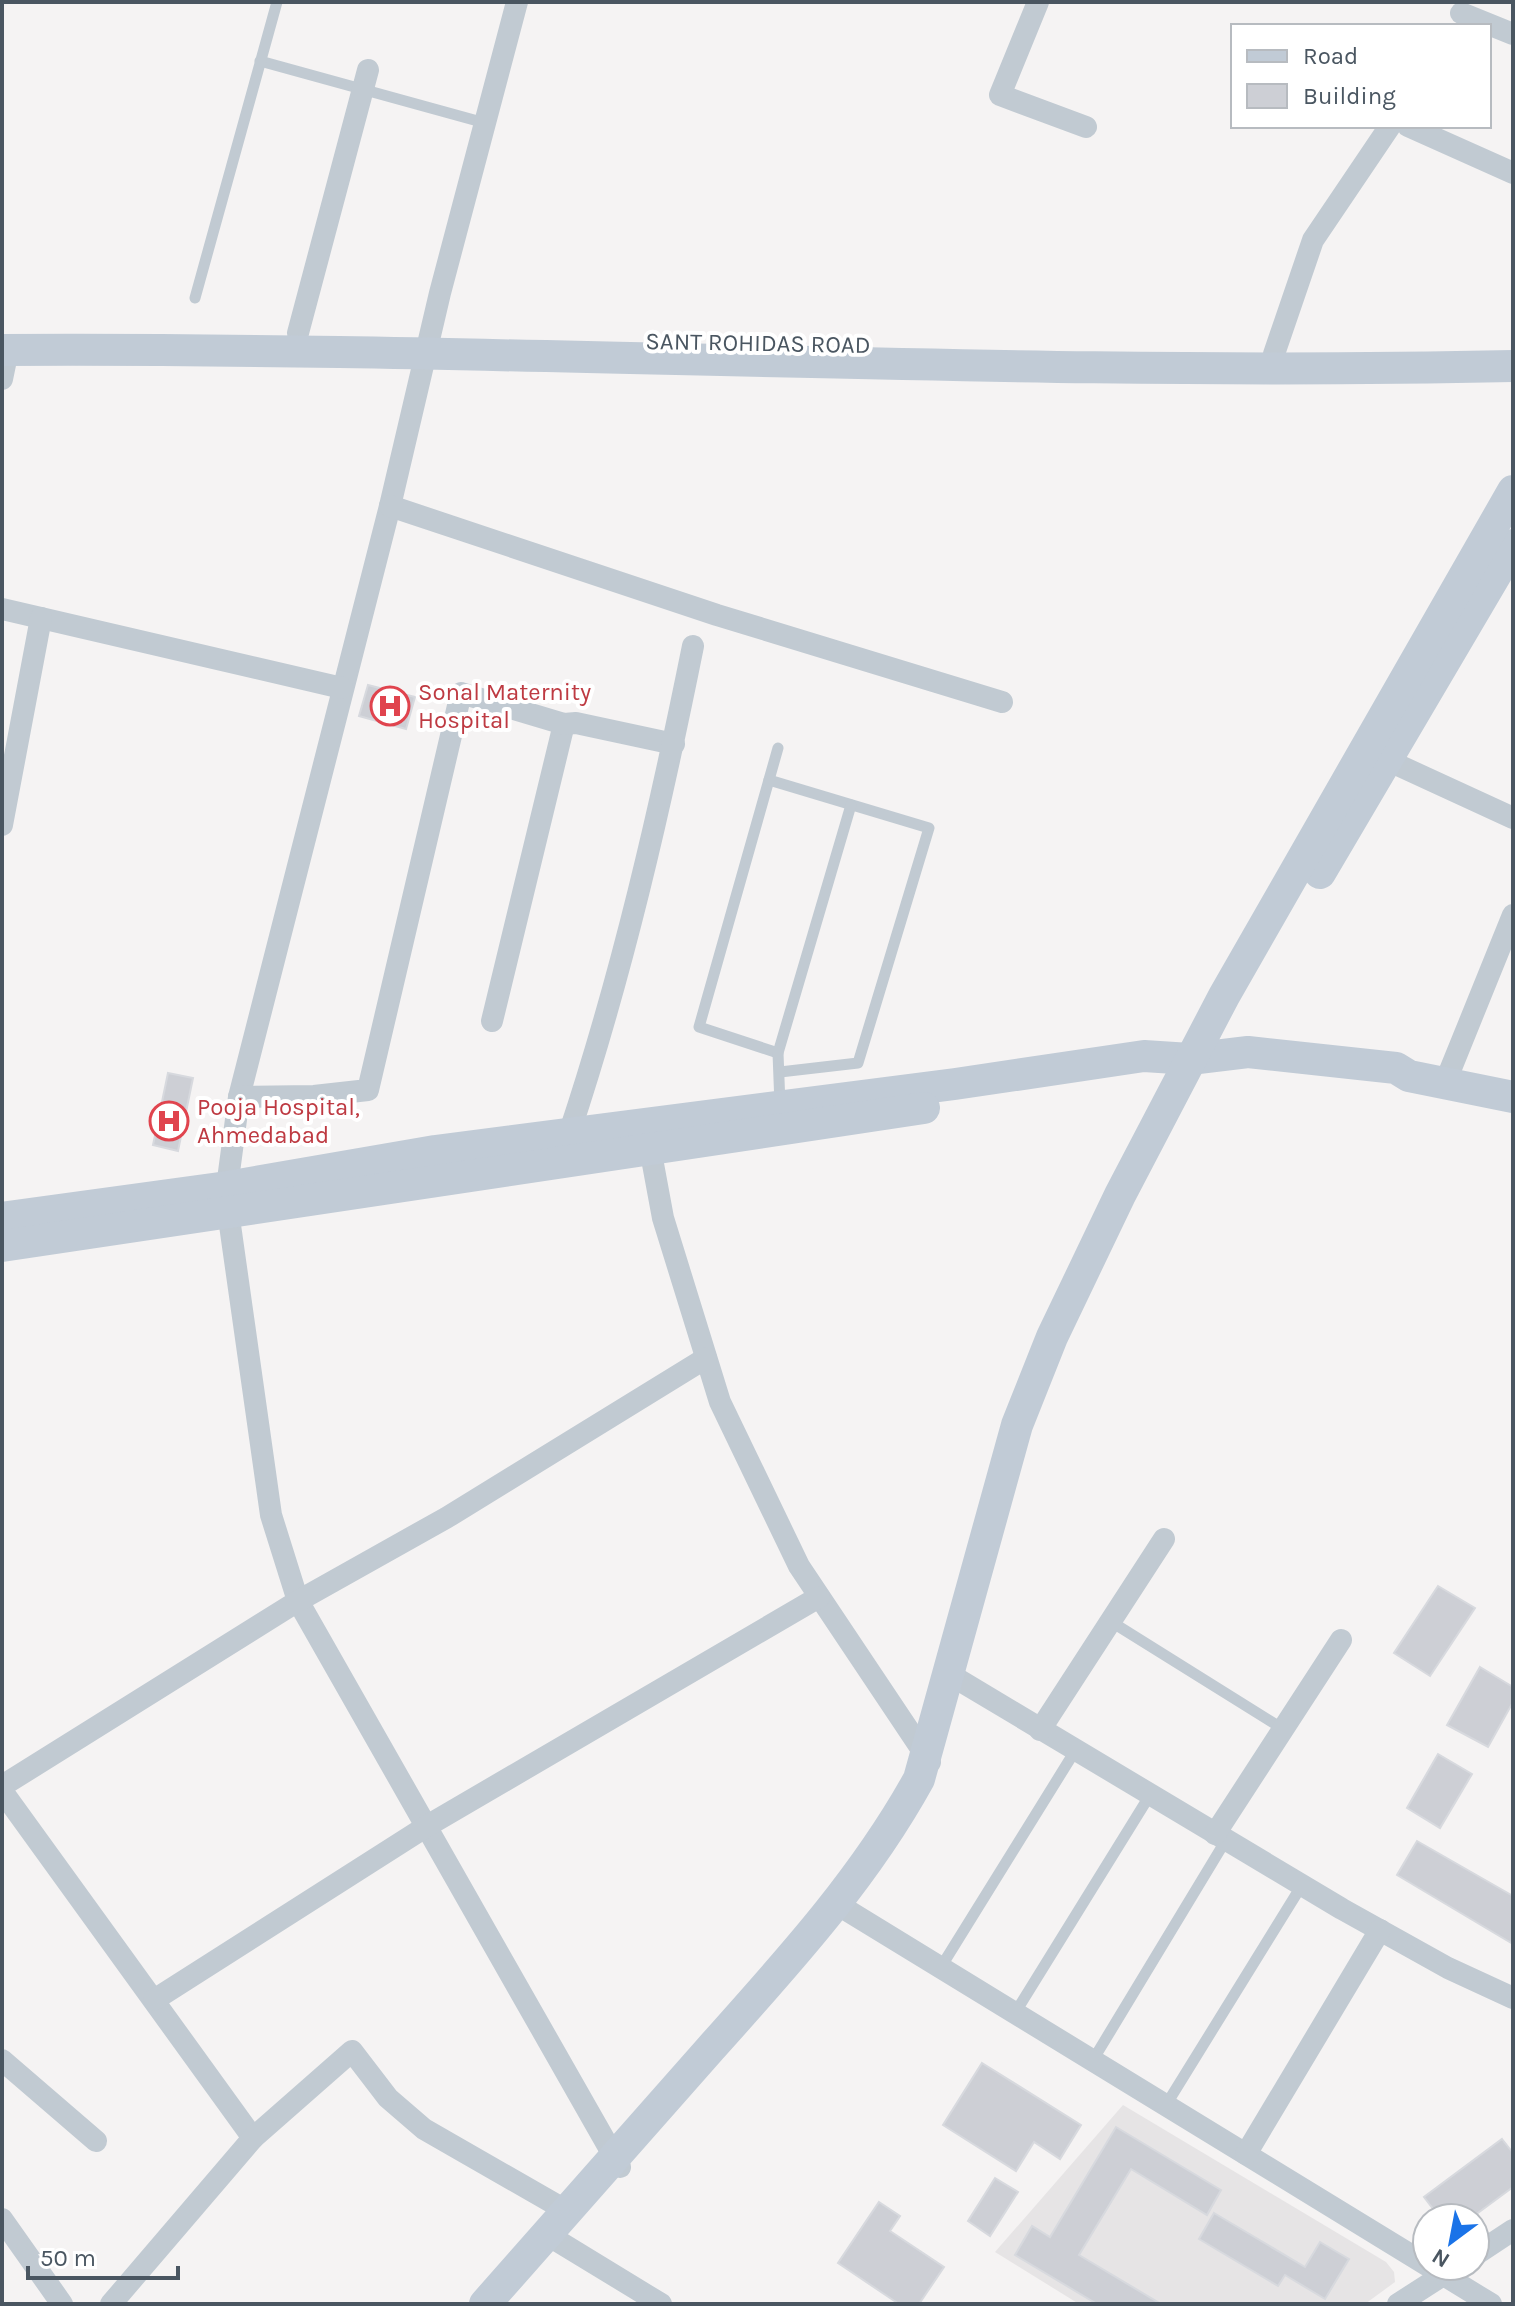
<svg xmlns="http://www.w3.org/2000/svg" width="1515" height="2306" viewBox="0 0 1515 2306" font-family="Karla,sans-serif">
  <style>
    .education { fill: #e6e4e5 }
    .building { fill: #cdcfd5; stroke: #d7d9de; stroke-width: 2 }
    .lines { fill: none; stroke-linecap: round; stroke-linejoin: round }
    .lane { stroke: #c1cad2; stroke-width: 11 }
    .street { stroke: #c1cad2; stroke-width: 22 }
    .secondary { stroke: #c1cbd6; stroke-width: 32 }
    .labels { text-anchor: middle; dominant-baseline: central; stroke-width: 8; stroke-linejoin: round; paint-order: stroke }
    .street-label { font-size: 24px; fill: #4a5661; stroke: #fff }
    .health-label { font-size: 24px; fill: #be3a42; stroke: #fff; text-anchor: start }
  </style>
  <rect width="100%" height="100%" fill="#f5f3f3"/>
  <path class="education" d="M1123,2105L1386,2262L1394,2272L1395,2282L1365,2304H1079L995,2252Z"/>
  <g class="building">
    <path d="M368,685L415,697L406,729L359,716Z"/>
    <path d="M168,1073L193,1078L178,1151L153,1145Z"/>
    <path d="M1438,1586L1475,1608L1430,1676L1394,1653Z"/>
    <path d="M1480,1667L1513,1687V1702L1488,1747L1447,1725Z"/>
    <path d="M1438,1754L1472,1774L1440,1828L1407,1808Z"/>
    <path d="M1417,1841L1513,1896V1944L1397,1875Z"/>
    <path d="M982,2063L1081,2125L1060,2159L1034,2142L1016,2171L943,2125Z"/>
    <path d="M1116,2127L1221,2190L1207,2215L1131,2169L1079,2255L1161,2304H1097L1015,2255L1032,2226L1050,2237Z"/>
    <path d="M1502,2139L1513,2153V2187L1471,2218H1440L1424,2197Z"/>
    <path d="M995,2178L1018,2192L990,2236L968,2221Z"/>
    <path d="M879,2202L900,2216L890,2231L944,2267L919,2304H899L838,2263Z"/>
    <path d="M1214,2213L1305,2267L1320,2242L1349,2259L1325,2299L1285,2275L1278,2286L1199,2239Z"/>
  </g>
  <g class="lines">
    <g class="lane">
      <path d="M260,61L485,123"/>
      <path d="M195,298L277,2"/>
      <path d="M769,780L929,828L858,1063L780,1072"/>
      <path d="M778,1053L699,1027L778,748"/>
      <path d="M780,1105L778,1053L851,805"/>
      <path d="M1110,1621L1283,1729"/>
      <path d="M941,1967L1075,1751"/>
      <path d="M1015,2013L1150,1795"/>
      <path d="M1093,2060L1226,1840"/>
      <path d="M1166,2105L1302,1885"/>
    </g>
    <g class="street">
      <path d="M517,2L440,293L390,506L239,1097L227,1187L228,1211L271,1515L298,1601L620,2167"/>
      <path d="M1038,2L1000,95L1086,127"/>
      <path d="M1461,13L1513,34"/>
      <path d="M1408,126L1513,173"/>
      <path d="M298,333L368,70"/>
      <path d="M1274,354L1313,240L1390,126"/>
      <path d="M2,379L8,350"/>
      <path d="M390,506L717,615L1002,702"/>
      <path d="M2,609L342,688"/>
      <path d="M1387,760L1513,818"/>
      <path d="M2,825L41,618"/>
      <path d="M492,1021L564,724"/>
      <path d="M1445,1083L1513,915"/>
      <path d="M239,1097L314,1096L368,1090L461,693L564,724L576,723L674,744"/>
      <path d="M569,1134C622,975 660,810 693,646"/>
      <path d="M648,1137L663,1218L720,1402L799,1566L930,1762"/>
      <path d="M959,1680L1342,1909L1448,1968L1513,1998"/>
      <path d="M1040,1730L1164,1539"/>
      <path d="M2,1786L298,1601L446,1518L706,1358"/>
      <path d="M2,1791L253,2138"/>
      <path d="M1215,1834L1341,1640"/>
      <path d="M845,1909L1427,2265"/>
      <path d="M154,2000L427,1826L819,1597"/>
      <path d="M2,2060L96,2141"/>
      <path d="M1246,2154L1380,1930"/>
      <path d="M2,2219L62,2304"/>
      <path d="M556,2240L661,2304"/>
      <path d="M1475,2255L1513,2230"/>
      <path d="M1429,2266L1491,2304"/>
      <path d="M111,2304L253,2138L352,2051L388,2098L424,2129L567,2211"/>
      <path d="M1398,2304L1454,2268"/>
    </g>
    <g class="secondary">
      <path d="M2,350C506,347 1009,377 1513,366"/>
      <path d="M1320,873L1513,545"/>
      <path d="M2,1218L227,1187L435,1151L955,1084L1144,1056L1190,1059L1248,1052L1396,1068L1409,1076L1513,1097"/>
      <path d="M2,1246L924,1108"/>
      <path d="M485,2304C560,2219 636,2134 711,2048C787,1963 864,1879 919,1779L1017,1425L1052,1337L1120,1195L1224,996L1513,491"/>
    </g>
  </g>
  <defs>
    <symbol id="hospital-ring" viewBox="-11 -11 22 22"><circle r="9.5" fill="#fff" stroke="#e0444e" stroke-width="1.5"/><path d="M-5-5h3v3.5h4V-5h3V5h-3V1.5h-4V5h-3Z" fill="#e0444e"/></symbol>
  </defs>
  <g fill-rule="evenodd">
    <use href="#hospital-ring" x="368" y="684" width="44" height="44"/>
    <use href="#hospital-ring" x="147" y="1099" width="44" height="44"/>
  </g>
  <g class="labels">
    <g class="street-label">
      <text transform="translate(758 343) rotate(1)">SANT ROHIDAS ROAD</text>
    </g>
    <g class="health-label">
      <text x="418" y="692">Sonal Maternity<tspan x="418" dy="28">Hospital</tspan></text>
      <text x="197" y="1107">Pooja Hospital,<tspan x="197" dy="28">Ahmedabad</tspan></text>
    </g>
  </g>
  <rect width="1515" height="2306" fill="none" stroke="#4a5661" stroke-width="8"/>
  <rect x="1231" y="24" width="260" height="104" fill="#ffffff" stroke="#b7bbc0" stroke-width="2"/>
  <rect x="1247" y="50" width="40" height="12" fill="#c1cbd6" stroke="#b7bbc0" stroke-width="2"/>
  <text x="1303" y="64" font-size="24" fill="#4a5661">Road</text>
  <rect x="1247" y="84" width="40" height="24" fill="#cdcfd5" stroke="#b7bbc0" stroke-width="2"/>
  <text x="1303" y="104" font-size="24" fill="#4a5661">Building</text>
  <g transform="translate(1451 2242) rotate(212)"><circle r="38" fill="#ffffff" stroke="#b7bbc0" stroke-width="2"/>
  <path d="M0-6L14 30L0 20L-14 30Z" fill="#1a73e8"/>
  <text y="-12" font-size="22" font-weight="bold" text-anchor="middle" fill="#4a5661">N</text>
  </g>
  <path d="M28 2266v12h150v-12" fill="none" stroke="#4a5661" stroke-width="4"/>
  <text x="40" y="2266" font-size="24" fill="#4a5661" stroke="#ffffff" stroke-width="6" paint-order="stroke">50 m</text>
</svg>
